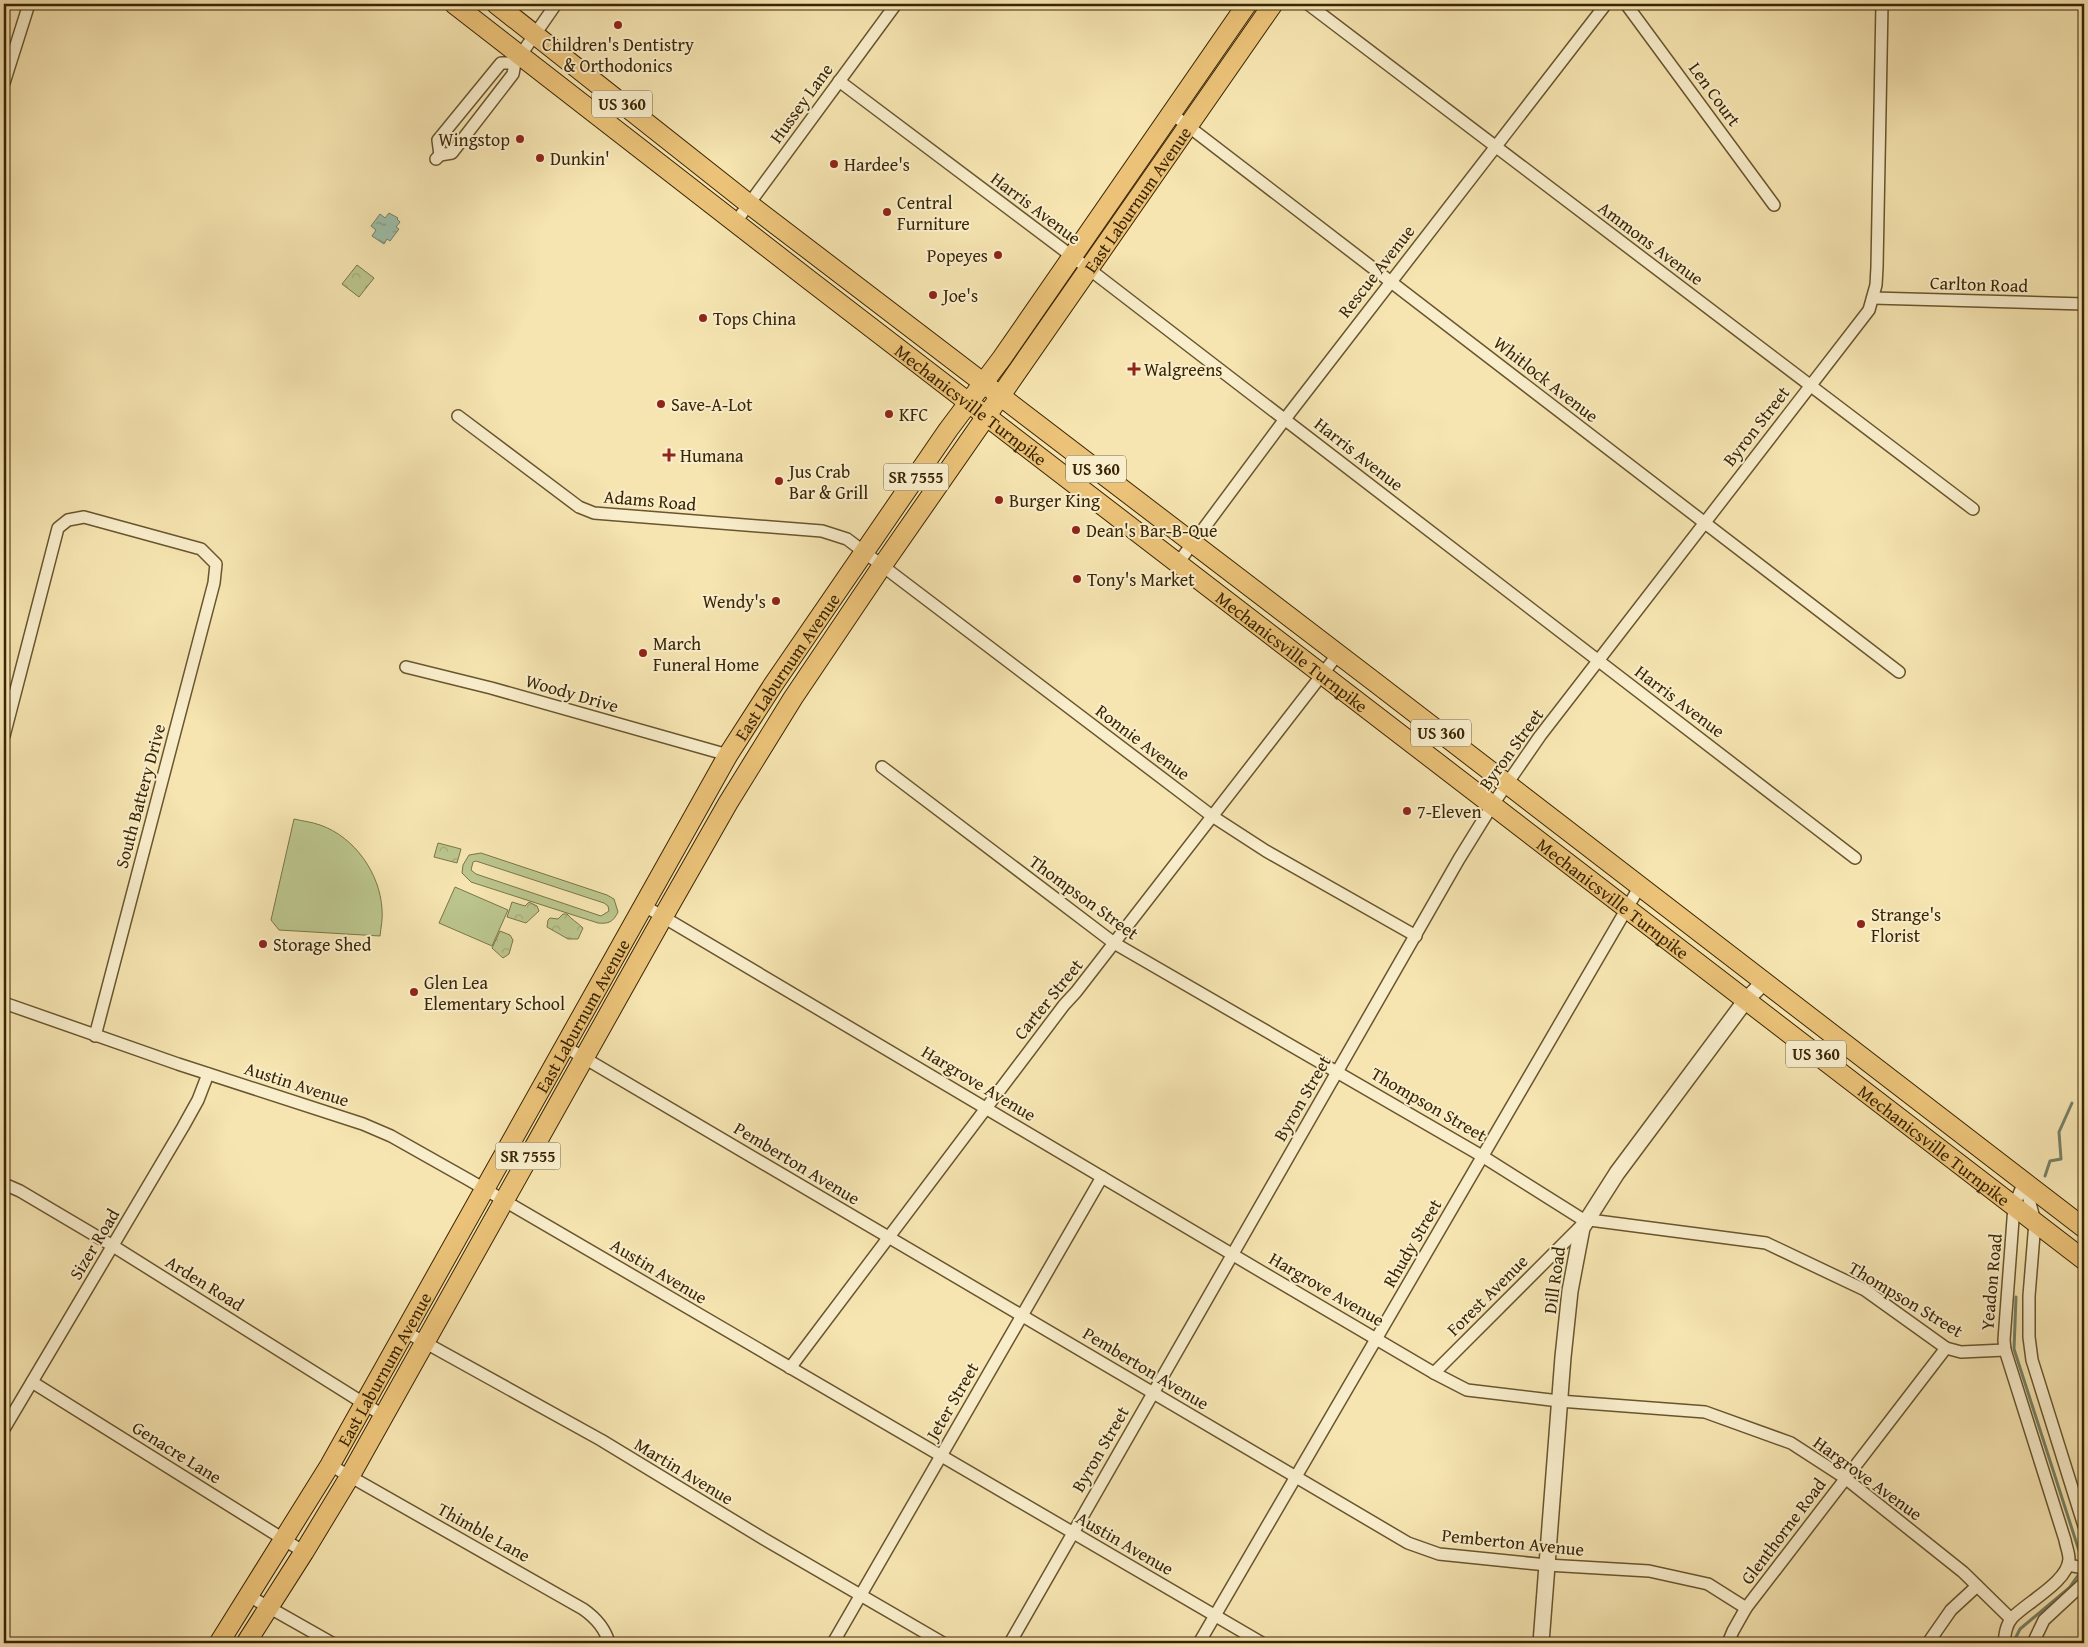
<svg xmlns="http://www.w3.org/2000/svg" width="2088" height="1647" viewBox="0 0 2088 1647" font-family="'Gentium Book Plus',serif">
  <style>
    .park { fill: url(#park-crowns); stroke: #7a7548 }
    .pitch { fill: #bbc58d; stroke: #7a7548; fill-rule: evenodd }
    .water { fill: url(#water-ripples); stroke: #758167 }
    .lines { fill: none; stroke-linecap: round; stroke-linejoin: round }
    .stream { stroke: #758167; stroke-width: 3 }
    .minor-casing { stroke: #69552e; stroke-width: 14 }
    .tertiary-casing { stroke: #69552e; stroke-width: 18 }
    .primary-casing { stroke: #3a2503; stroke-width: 21 }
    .trunk-casing { stroke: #3a2503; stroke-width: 21 }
    .minor { stroke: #f9eecc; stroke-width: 11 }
    .tertiary { stroke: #f9eecc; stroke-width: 15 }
    .primary { stroke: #ebc278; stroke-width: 19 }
    .trunk { stroke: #ebc278; stroke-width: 19 }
    .poi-dot { fill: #8f2418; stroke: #f9eecc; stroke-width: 2 }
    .labels { text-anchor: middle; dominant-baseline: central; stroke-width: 4; stroke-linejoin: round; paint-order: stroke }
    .shield { fill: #f9eecc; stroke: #73613f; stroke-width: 1 }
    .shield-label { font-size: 16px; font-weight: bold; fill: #3a2503 }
    .poi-label { font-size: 18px; fill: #3a2503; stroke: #f9eecc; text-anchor: start }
    .street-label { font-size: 18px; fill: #3a2503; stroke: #f9eecc }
  </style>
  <defs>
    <pattern id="park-crowns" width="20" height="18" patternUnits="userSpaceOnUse" patternTransform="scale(1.25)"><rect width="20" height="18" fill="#bbc58d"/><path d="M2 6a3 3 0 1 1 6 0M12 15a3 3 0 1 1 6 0" fill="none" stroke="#a2a978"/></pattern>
    <pattern id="water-ripples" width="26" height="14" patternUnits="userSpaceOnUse" patternTransform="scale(1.25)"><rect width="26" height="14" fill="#9dbfaa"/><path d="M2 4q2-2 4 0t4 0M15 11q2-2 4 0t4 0" fill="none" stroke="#819b88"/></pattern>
  </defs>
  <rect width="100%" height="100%" fill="#f6e5b1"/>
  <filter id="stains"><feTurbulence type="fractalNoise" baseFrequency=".004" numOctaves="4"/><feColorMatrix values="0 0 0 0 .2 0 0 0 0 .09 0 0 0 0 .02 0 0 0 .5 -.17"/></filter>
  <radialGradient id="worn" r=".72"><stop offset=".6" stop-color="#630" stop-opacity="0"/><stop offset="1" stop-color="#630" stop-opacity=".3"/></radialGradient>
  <g class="park">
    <path d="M357,265L374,278L359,297L342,284Z"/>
    <path d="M438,843L461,849L457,863L434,857Z"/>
    <path d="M512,902L525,906L529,902L537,906L539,911L526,923L507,917Z"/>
    <path d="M563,914H567C572,920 577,922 583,928L578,939H568L547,927L548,920L550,918L558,919Z"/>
    <path d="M500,931L510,935L513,940L509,954L503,958L492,948Z"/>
  </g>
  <g class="pitch">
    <path d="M294,819C302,821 312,822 320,825C355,837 380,874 382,909C383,918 381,927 380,936L279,930L271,920Z"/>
    <path d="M481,853L607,895L614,899L618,912C613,922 609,924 598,923L471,882L462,873L463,865L469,855ZM476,861L604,903L608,906L609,911L601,916L476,874L471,870L473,862Z"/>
    <path d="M455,887L508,910L492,946L439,923Z"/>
  </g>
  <path class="water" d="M389,213L398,218L397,219L400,222L396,227L399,229L390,241L387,239L384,244L372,236L376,230L371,226L380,214L385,218Z"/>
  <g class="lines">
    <g class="stream">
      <path d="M2045,1176L2050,1161L2061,1159L2059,1132L2072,1103"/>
      <path d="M2016,1297L2014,1349L2082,1560"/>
      <path d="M2013,1643L2020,1629L2069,1588L2079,1574"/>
    </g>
    <defs>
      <g id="minor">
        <path d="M1308,4L1973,509"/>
        <path d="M1626,4L1774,205"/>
        <path d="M839,81L1089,269L1855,858"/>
        <path d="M4,83L29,4"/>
        <path d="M1171,113L1899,672"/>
        <path d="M440,155L438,140L501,63H515"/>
        <path d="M436,159L440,155L452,153L513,74L515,63L556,4"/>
        <path d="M735,223L896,4"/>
        <path d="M1873,298L2084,304"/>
        <path d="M458,416L579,507L594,513L822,531L847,539L1212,816L1266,851L1416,936"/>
        <path d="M1178,563L1285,419L1606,4"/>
        <path d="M406,667L491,688L728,755"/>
        <path d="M4,736L58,528L68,520L84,517L201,549L216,564L214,583L95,1036"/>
        <path d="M882,767L1114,943L1482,1156L1582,1219L1766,1243L1865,1290L1946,1348L1961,1352L2005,1350"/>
        <path d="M643,905L1262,1272L1434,1373L1467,1390L1559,1401L1705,1412L1791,1443L1845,1478L1963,1572L2011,1619"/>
        <path d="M4,1003L178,1064L363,1124L391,1136L469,1180L1262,1643"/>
        <path d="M564,1046L1408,1543L1439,1554L1547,1565L1649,1571L1708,1584L1746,1608"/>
        <path d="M4,1184L20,1191L113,1246L384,1416"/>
        <path d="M2025,1184L2035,1222L2029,1296V1337L2032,1360L2084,1526"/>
        <path d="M406,1332L601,1440L764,1539L943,1643"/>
        <path d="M790,1368L1064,1005L1076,992L1338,654"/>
        <path d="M1434,1373L1583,1224"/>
        <path d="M32,1382L304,1552"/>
        <path d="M4,1429L183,1127L198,1100L208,1074"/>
        <path d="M330,1465L583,1609C596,1618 605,1628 609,1643"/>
        <path d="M2068,1565L2084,1568"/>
        <path d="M249,1596L332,1643"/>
        <path d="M833,1643L1102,1177"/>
        <path d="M1010,1643L1459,859L1493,804L1540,736L1869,310L1876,285L1877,267L1882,4"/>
        <path d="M1199,1643L1640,886"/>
        <path d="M1728,1643L1733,1631L1746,1608L1946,1348"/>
        <path d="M1928,1643L1951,1610L1977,1586"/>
        <path d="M2004,1643C2005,1634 2006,1625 2012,1618C2027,1602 2068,1582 2069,1559C2069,1553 2066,1546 2065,1540L2005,1350L2004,1340L2014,1206L2024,1182"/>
        <path d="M2033,1643L2044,1620L2084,1583"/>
      </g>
      <path id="tertiary" d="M1541,1643L1563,1357L1570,1291L1582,1228L1617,1173L1746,1000L1764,982"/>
      <g id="primary">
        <path id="s1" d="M219,1643L330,1465L728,755L773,685L948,430L1002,358L1247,4"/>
        <path id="s2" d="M246,1643L304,1552L350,1476L663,917L728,803L793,698L882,566L1273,4"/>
      </g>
      <g id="trunk">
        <path id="s3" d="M454,4L808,279L2084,1260"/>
        <path d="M496,4L749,204L1376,683L2084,1228"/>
      </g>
    </defs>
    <use href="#minor" class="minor-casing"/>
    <use href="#tertiary" class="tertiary-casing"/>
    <use href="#primary" class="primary-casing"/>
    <use href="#trunk" class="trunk-casing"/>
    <use href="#minor" class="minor"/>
    <use href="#tertiary" class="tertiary"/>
    <use href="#primary" class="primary"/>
    <use href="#trunk" class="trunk"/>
  </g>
  <g class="poi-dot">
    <circle cx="618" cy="25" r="5"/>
    <circle cx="520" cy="139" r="5"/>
    <circle cx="540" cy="158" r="5"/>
    <circle cx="834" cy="164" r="5"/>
    <circle cx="887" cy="212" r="5"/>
    <circle cx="998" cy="255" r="5"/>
    <circle cx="933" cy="295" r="5"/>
    <circle cx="703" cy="318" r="5"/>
    <path d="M1131.5 361.5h5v5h5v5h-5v5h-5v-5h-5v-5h5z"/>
    <circle cx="661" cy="404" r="5"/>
    <circle cx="889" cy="414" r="5"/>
    <path d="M666.5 447.5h5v5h5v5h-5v5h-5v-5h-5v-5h5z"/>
    <circle cx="779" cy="481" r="5"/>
    <circle cx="999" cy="500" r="5"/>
    <circle cx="1076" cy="530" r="5"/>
    <circle cx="1077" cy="579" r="5"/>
    <circle cx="776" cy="601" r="5"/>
    <circle cx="643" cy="653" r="5"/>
    <circle cx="1407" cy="811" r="5"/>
    <circle cx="1861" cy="924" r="5"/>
    <circle cx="263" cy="944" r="5"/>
    <circle cx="414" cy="992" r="5"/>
  </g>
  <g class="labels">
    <g class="shield">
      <rect x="592" y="90.5" width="60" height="27" rx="4"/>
      <rect x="1066" y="455.5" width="60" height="27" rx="4"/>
      <rect x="883.5" y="463.5" width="65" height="27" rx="4"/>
      <rect x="1411" y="719.5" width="60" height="27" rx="4"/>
      <rect x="1786" y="1040.5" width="60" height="27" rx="4"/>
      <rect x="495.5" y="1142.5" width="65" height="27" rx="4"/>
    </g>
    <g class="shield-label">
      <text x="622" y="104">US 360</text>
      <text x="1096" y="469">US 360</text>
      <text x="916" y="477">SR 7555</text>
      <text x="1441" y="733">US 360</text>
      <text x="1816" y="1054">US 360</text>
      <text x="528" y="1156">SR 7555</text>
    </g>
    <g class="poi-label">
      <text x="618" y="44" text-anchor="middle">Children's Dentistry<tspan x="618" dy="21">&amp; Orthodonics</tspan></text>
      <text x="510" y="139" text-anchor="end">Wingstop</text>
      <text x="550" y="158">Dunkin'</text>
      <text x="844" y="164">Hardee's</text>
      <text x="897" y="202">Central<tspan x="897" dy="21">Furniture</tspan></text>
      <text x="988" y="255" text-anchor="end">Popeyes</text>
      <text x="943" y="295">Joe's</text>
      <text x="713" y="318">Tops China</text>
      <text x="1144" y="369">Walgreens</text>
      <text x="671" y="404">Save-A-Lot</text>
      <text x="899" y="414">KFC</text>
      <text x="680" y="455">Humana</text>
      <text x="789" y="471">Jus Crab<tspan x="789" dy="21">Bar &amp; Grill</tspan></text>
      <text x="1009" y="500">Burger King</text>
      <text x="1086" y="530">Dean's Bar-B-Que</text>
      <text x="1087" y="579">Tony's Market</text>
      <text x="766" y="601" text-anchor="end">Wendy's</text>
      <text x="653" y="643">March<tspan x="653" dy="21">Funeral Home</tspan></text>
      <text x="1417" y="811">7-Eleven</text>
      <text x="1871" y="914">Strange's<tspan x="1871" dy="21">Florist</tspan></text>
      <text x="273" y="944">Storage Shed</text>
      <text x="424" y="982">Glen Lea<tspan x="424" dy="21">Elementary School</tspan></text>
    </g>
    <g class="street-label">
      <text transform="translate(1715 94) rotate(54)">Len Court</text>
      <text transform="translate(801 103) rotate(-54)">Hussey Lane</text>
      <text stroke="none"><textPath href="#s2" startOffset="1698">East Laburnum Avenue</textPath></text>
      <text transform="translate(1036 208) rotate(37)">Harris Avenue</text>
      <text transform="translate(1651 243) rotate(37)">Ammons Avenue</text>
      <text transform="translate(1376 271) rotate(-52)">Rescue Avenue</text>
      <text transform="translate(1979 284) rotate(2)">Carlton Road</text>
      <text transform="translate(1546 379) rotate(38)">Whitlock Avenue</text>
      <text stroke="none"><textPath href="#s3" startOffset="654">Mechanicsville Turnpike</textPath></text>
      <text transform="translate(1756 426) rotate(-52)">Byron Street</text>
      <text transform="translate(1359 454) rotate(38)">Harris Avenue</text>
      <text transform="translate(650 500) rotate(5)">Adams Road</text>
      <text stroke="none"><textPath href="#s3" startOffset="1059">Mechanicsville Turnpike</textPath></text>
      <text stroke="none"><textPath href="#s1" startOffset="1130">East Laburnum Avenue</textPath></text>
      <text transform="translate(572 693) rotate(16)">Woody Drive</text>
      <text transform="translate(1680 701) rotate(37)">Harris Avenue</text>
      <text transform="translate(1143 742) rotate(37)">Ronnie Avenue</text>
      <text transform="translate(1511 749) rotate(-54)">Byron Street</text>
      <text transform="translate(140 796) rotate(-75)">South Battery Drive</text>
      <text transform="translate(1084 897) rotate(36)">Thompson Street</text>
      <text stroke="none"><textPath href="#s3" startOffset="1464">Mechanicsville Turnpike</textPath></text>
      <text transform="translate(1048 999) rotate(-51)">Carter Street</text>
      <text stroke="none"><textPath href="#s1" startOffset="725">East Laburnum Avenue</textPath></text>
      <text transform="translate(979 1083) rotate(31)">Hargrove Avenue</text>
      <text transform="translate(297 1084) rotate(18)">Austin Avenue</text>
      <text transform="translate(1302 1098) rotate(-60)">Byron Street</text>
      <text transform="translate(1429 1104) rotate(30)">Thompson Street</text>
      <text stroke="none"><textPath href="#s3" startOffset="1869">Mechanicsville Turnpike</textPath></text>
      <text transform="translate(797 1163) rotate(31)">Pemberton Avenue</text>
      <text transform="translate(1412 1243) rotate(-60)">Rhudy Street</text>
      <text transform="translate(94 1244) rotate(-59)">Sizer Road</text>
      <text transform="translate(659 1271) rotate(31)">Austin Avenue</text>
      <text transform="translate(1554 1280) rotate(-82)">Dill Road</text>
      <text transform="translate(1991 1282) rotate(-85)">Yeadon Road</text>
      <text transform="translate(205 1283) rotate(32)">Arden Road</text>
      <text transform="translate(1327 1289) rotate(30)">Hargrove Avenue</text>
      <text transform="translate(1487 1295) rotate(-45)">Forest Avenue</text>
      <text transform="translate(1906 1299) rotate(31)">Thompson Street</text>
      <text transform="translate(1146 1368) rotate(31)">Pemberton Avenue</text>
      <text stroke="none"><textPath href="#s1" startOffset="320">East Laburnum Avenue</textPath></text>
      <text transform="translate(952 1401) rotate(-60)">Jeter Street</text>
      <text transform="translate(1100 1449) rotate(-60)">Byron Street</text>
      <text transform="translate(177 1452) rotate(32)">Genacre Lane</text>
      <text transform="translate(684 1471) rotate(31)">Martin Avenue</text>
      <text transform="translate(1868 1478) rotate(36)">Hargrove Avenue</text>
      <text transform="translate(1783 1531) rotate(-53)">Glenthorne Road</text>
      <text transform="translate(484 1532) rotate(29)">Thimble Lane</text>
      <text transform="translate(1513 1542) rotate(6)">Pemberton Avenue</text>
      <text transform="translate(1125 1543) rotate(30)">Austin Avenue</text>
    </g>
  </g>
  <rect width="2088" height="1647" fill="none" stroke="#f6e5b1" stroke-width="20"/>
  <rect x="5" y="5" width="2078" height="1637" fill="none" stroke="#3a2503" stroke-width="2.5"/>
  <rect x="10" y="10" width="2068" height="1627" fill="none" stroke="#3a2503"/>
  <rect width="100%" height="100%" filter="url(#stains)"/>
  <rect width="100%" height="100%" fill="url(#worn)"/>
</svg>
